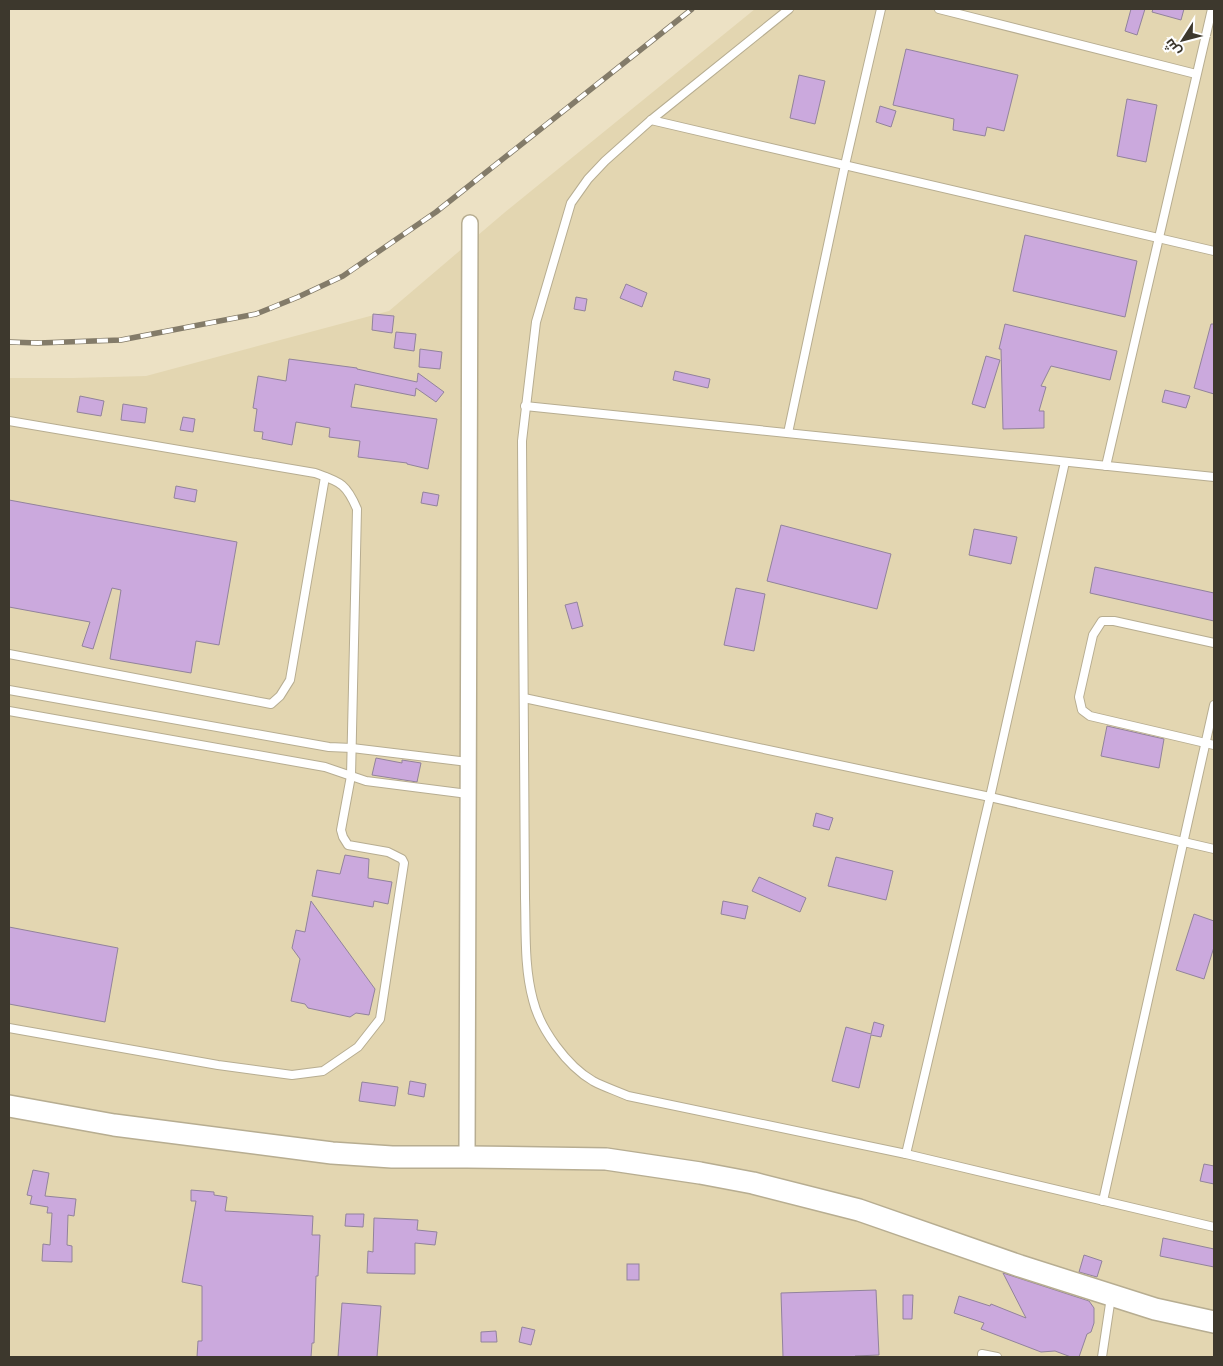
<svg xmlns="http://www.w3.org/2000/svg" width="1223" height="1366" viewBox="0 0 1223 1366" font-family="Ubuntu,Cairo,sans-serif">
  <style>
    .built { fill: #e3d6b1 }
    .building { fill: #cba9dd; stroke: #92839b }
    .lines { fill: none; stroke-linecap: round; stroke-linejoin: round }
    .service-casing { stroke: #b7ad91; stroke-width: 10 }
    .minor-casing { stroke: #b7ad91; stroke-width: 18 }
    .secondary-casing { stroke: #b7ad91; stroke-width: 24 }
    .service { stroke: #fff; stroke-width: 8 }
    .minor { stroke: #fff; stroke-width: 15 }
    .secondary { stroke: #fff; stroke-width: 21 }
    .rail-casing { stroke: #837b69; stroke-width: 5.5 }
    .rail { stroke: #fff; stroke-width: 4; stroke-dasharray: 11; stroke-linecap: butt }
  </style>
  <rect width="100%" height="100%" fill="#ece1c4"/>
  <path class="built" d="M755,9H1214V1357H9V378H73L146,376L389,311L504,213Z"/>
  <g class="building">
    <path d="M1131,9H1145L1137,35L1125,31Z"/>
    <path d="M1153,9H1184L1181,20L1152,12Z"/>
    <path d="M906,49L1018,75L1004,131L987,127L985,136L953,130L954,119L893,105Z"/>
    <path d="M799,75L825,81L815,124L790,118Z"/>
    <path d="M1127,99L1157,105L1146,162L1117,156Z"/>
    <path d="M880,106L896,111L891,127L876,122Z"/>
    <path d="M1025,235L1137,261L1125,317L1013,291Z"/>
    <path d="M626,284L647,293L642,307L620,298Z"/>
    <path d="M576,297L587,299L585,311L574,309Z"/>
    <path d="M373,314L394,316L392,333L372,330Z"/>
    <path d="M1005,324L1117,351L1110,380L1051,366L1041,386L1046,387L1039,411H1044V428L1003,429L1001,349H999Z"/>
    <path d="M1211,324H1214V394L1194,388Z"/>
    <path d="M396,332L416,334L414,351L394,348Z"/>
    <path d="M420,349L442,352L440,369L419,367Z"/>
    <path d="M986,356L1000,360L985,408L972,404Z"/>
    <path d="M289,359L357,368V369L417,382L418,373L444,392L436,402L416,388L415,396L355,384L351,407L437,419L428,469L407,464V463L358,457L360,441L329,437L330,428L296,422L292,445L262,439L263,432L254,431L257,409L253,408L258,376L286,381Z"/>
    <path d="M675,371L710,379L708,388L673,380Z"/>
    <path d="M1165,390L1190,396L1186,408L1162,402Z"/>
    <path d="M80,396L104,401L101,416L77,412Z"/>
    <path d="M123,404L147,408L145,423L121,420Z"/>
    <path d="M183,417L195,419L193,432L180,430Z"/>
    <path d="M176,486L197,490L195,502L174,498Z"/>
    <path d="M423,492L439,495L437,506L421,503Z"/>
    <path d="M9,500L237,542L219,645L196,641L191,673L110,659L121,590L112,588L93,649L82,646L90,622L9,607Z"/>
    <path d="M781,525L891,554L877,609L767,581Z"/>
    <path d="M974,529L1017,537L1011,564L969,555Z"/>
    <path d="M1095,567L1214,593V621L1090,593Z"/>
    <path d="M736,588L765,594L754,651L724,645Z"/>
    <path d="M577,602L583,626L572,629L565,605Z"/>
    <path d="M1107,726L1164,739L1159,768L1101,756Z"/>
    <path d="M376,758L402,763V760L421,763L417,782L372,775Z"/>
    <path d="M816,813L833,818L829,830L813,826Z"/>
    <path d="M345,855L369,859L368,878L392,882L388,904L374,901L373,907L312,896L317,870L340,874Z"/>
    <path d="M836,857L893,871L886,900L828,886Z"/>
    <path d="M759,877L806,898L800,912L752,891Z"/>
    <path d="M311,901L375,989L369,1015L356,1013L350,1017L308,1008L305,1004L291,1001L300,959L292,948L296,930L305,932Z"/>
    <path d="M723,901L748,906L745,919L721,914Z"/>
    <path d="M1194,914L1214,921V947L1204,979L1176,970Z"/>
    <path d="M9,927L118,948L105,1022L9,1004Z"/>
    <path d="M874,1022L884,1025L881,1037L871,1035L859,1088L832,1081L846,1027L871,1034Z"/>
    <path d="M410,1081L426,1084L424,1097L408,1094Z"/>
    <path d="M362,1082L398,1087L395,1106L359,1101Z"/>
    <path d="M1204,1164L1214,1166V1184L1200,1181Z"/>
    <path d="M33,1170L49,1173L45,1196L76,1199L74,1216L68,1215L67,1245L72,1246V1262L42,1261L43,1244L50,1245L52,1213H47L48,1207L30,1204L32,1196L27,1195Z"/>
    <path d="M191,1190L214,1192V1195L227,1197L225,1211L313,1216L312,1235H320L318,1276H316L314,1343H312L311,1357H197L198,1341H202V1286L182,1282L196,1201H191Z"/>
    <path d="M346,1214H364L363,1227L345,1226Z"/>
    <path d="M374,1218L418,1220L417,1230L437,1232L435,1245L415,1243V1274L367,1273L368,1251L373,1252Z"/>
    <path d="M1163,1238L1214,1249V1267L1160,1256Z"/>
    <path d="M1084,1255L1102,1261L1097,1277L1079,1272Z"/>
    <rect x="627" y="1264" width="12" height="16"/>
    <path d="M1003,1273L1089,1301L1094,1308V1323L1091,1332L1087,1334L1079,1357H1071L1055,1351L1041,1352L981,1329L984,1323L954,1313L959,1296L990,1306L991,1304L1026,1318Z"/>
    <path d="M876,1290L879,1355L855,1356V1357H783L781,1293Z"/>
    <path d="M903,1295H913L912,1319H903Z"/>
    <path d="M342,1303L381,1306L377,1357H338Z"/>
    <path d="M522,1327L535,1330L531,1345L519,1342Z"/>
    <path d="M496,1331L497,1342H481V1332Z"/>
  </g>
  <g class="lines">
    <defs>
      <g id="service">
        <path d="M789,9L651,120L605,161L588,179L571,203L536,322L522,441L525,898C526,931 524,967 533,1000C540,1029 567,1066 593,1081C604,1087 617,1091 628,1096L906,1154L1214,1227"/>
        <path d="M939,9L1196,74"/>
        <path d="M651,120L1214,251"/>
        <path d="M525,406L1214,477"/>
        <path d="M9,421L315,473C340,482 346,483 357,509L351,776L341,830L343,837L348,845L388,852L402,859L404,863L380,1019L358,1047L323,1071L292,1075L218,1065L9,1028"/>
        <path d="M788,433L845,165L881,9"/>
        <path d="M1106,466L1212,9"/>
        <path d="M1214,643L1114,621H1102L1093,635L1079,697L1082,710L1090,716L1214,745"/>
        <path d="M9,654L271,704L280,696L290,680L325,477"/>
        <path d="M9,690L329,747L352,748L468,762"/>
        <path d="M524,698L990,797L1214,849"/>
        <path d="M9,711L325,767L366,781L468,794"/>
        <path d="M906,1154L990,797L1065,462"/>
        <path d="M1103,1201L1214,705"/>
        <path d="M982,1354L997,1357"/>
        <path d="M1102,1357L1111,1297"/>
      </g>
      <path id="minor" d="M467,1157L470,223"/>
      <path id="secondary" d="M9,1106L114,1125L332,1153L392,1157H467L606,1159L700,1173L753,1183L859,1210L1020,1266L1155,1309L1214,1322"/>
    </defs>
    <use href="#service" class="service-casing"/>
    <use href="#minor" class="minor-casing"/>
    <use href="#secondary" class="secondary-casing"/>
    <use href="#service" class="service"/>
    <use href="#minor" class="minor"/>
    <use href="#secondary" class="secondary"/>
    <defs>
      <path id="rail" d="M9,342L38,343L121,340L256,314L298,297L343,276L436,212L692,9"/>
    </defs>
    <use href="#rail" class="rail-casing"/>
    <use href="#rail" class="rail"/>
  </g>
  <rect width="1223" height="1366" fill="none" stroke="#3d382d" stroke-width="20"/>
  <g transform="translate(1183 40) rotate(234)" stroke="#ffffff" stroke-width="4" paint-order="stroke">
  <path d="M0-4L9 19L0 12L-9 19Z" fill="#3d382d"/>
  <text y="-8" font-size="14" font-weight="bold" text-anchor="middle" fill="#3d382d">ش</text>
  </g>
</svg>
